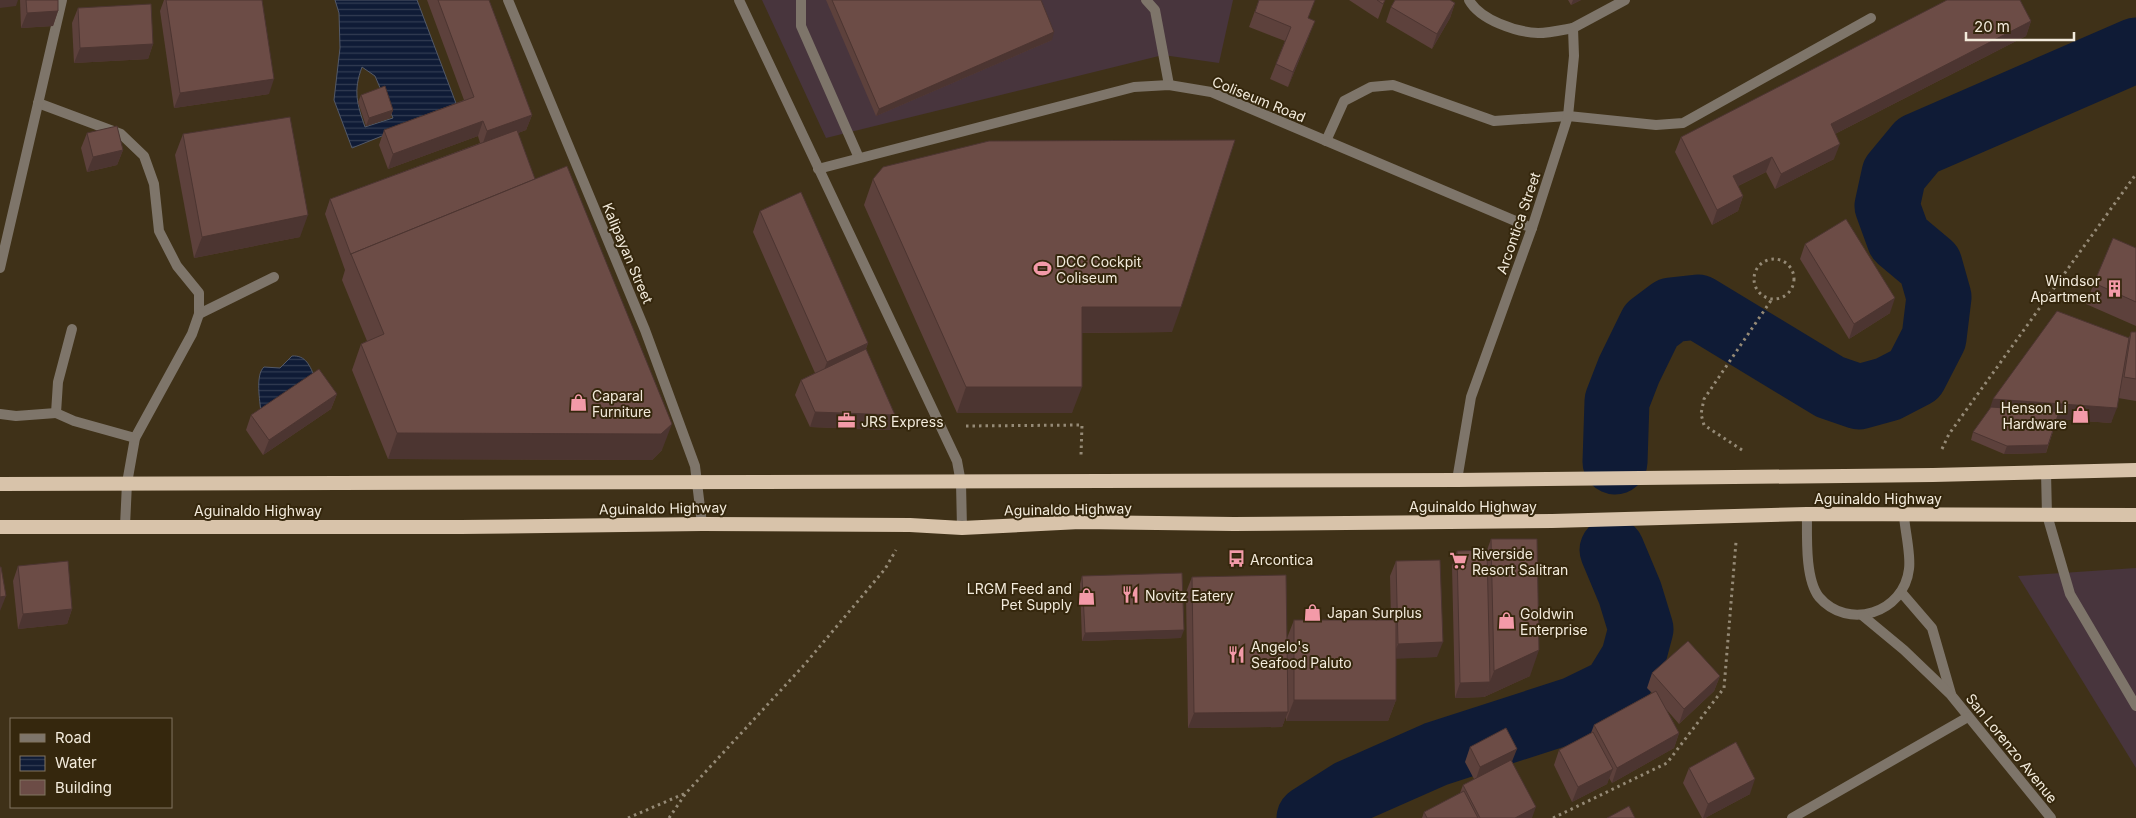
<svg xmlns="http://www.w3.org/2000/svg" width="2136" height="818" viewBox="0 0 2136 818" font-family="Inter,sans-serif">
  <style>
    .commercial { fill: #48353d }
    .water { fill: url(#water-rules); stroke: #535968; fill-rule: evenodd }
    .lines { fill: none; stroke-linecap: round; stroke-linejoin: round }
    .river { stroke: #0f1b36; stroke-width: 65 }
    .path { stroke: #958a76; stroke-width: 3; stroke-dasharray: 2.5 4; stroke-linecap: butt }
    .service { stroke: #7e756a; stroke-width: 10 }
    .minor { stroke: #7e756a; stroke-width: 10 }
    .tertiary { stroke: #7e756a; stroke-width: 10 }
    .trunk { stroke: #d8c3aa; stroke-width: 14 }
    .wall { fill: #5d413c }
    .shaded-wall { fill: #4c3531 }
    .building { fill: #6c4c46; stroke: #4c3531 }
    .labels { text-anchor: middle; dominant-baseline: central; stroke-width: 4; stroke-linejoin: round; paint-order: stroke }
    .street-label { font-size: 14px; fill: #f3ebdc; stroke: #35270d }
    .poi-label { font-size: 14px; fill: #f3ebdc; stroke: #35270d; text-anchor: start }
  </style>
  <defs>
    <pattern id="water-rules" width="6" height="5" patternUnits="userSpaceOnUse" patternTransform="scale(1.25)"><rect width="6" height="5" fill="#0f1b36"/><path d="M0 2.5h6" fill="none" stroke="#323c52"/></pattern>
  </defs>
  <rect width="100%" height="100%" fill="#3f3118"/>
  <g class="commercial">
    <path d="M762,0H1233L1219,63L1163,55L826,138Z"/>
    <path d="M2136,568V768L2018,576Z"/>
  </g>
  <g class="water">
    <path d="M335,0H417L457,106L352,148L334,100L340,48L339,13ZM362,67L375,76L393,118L365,127C357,104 353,91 362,67Z"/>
    <path d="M292,356C306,355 310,366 315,378L261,413C260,401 255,375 264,367L280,368Z"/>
  </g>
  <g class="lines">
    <g class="river">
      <path d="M1615,462L1617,401L1629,370L1651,325L1671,310L1698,307L1830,387L1859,397L1888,389L1915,375L1934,338L1939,297L1930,265L1899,239L1887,206L1894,174L1918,145L2136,50"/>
      <path d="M1309,818L1350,792L1436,754L1575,709L1614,690L1633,659L1641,629L1630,593L1612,550"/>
    </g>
    <g class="path">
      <circle cx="1774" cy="279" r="20"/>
      <path d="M966,426L1082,425L1081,455"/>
      <path d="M1942,449L1949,434L2136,174"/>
      <path d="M1742,450L1704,425L1701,414L1704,399L1772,299"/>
      <path d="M628,818L686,793"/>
      <path d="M669,818L686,793L805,664L885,569L896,550"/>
      <path d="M1553,818L1667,763L1724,688L1736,542"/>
    </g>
    <g class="service">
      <path d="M801,0V26L859,158"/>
      <path d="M1146,0L1155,10L1169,85"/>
      <path d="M38,103L121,134L144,156L154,184L159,231L177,266L199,293V314L192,334L135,438L127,483L125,526"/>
      <path d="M1326,141L1344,101L1371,87L1393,85L1494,121L1568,116L1656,125L1683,123L1871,18"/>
      <path d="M0,268L62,0"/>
      <path d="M199,314L274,277"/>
      <path d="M72,329L58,382L56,413L74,421L135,438"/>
      <path d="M0,414L16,416L56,413"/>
      <path d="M2046,472L2047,515L2070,594L2136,706"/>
    </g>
    <g class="minor">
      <path d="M508,0L645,330L695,466L702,524"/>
      <path d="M739,0L957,461L961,483L962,528"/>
      <path d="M1469,0C1480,20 1516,32 1538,33C1549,33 1562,30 1573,28"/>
      <path d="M818,169L1134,87L1169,85L1211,92L1532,228"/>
      <path d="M1807,514C1807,537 1805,579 1819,597C1848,631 1904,613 1909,569C1911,554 1905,531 1904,516"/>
      <path d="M1901,592L1932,628L1951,694"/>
      <path d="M1863,616L1904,650L1951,695L2051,818"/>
      <path d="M1792,818L1968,717"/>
    </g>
    <path class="tertiary" d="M1457,480L1471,397L1532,228L1568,116L1574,56L1573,28L1625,0"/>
    <g class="trunk">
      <path d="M0,484L1457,480L1933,475L2136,470"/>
      <path d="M0,527H461L702,524L910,525L962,528L1080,522L1234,524L1552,521L1807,514L2136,515"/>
    </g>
  </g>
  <g class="wall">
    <path d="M20,0H58V11L53,26L21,28Z"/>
    <path d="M164,0H262L269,94L174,108L160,11Z"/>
    <path d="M427,0H489L532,115L526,130L518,133L535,179L662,450L652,460L388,459L352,370L361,344L367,341L342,280L345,270L325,214L330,199L480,143L478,136L388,169L379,145L384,130L464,100Z"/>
    <path d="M826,0H1041L1052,40L876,116Z"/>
    <path d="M1259,0L1308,18L1309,36L1288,87L1270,79L1285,41L1249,27Z"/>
    <path d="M1349,0H1385L1378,19Z"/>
    <path d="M1568,0H1581L1571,5Z"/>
    <path d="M1455,3L1450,18L1432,49L1386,22L1391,7Z"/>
    <path d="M78,8L153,44L148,59L74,63L72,23Z"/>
    <path d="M2031,21L2026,36L1835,134L1834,159L1775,189L1766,172L1738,186L1743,196L1738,211L1712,225L1675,152L1681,137Z"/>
    <path d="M361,95L393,110L390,118L366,126L358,102Z"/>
    <path d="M87,133L123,150L117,165L87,172L81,148Z"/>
    <path d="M183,134L300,237L194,258L175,155Z"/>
    <path d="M873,179L1172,332L1082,333L1072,413H957L864,205Z"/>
    <path d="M760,211L868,343L866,349L895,415L890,430L810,427L795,395L801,380L815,373L753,232Z"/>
    <path d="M1805,244L1890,313L1849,339L1800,259Z"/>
    <path d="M2136,248V326L2086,304L2094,283Z"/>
    <path d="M2131,332H2136V401L2118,398L2111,423L2057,419L2046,453L2004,454L1971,440L1973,432L2129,338Z"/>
    <path d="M337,394L331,409L263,455L246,430L251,415Z"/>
    <path d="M1491,539L1530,676L1484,697L1455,698L1452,566L1457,551L1487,550Z"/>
    <path d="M1396,561L1437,657L1396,658V700L1388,721H1286V716L1282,727L1188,728L1186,592L1192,577L1287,638L1294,620H1391L1390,576Z"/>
    <path d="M18,566L72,609L67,624L18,629L13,581Z"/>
    <path d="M1082,576L1181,638L1082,641L1080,584Z"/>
    <path d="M1652,673L1720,676L1714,691L1679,724L1666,709L1679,733L1674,748L1612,783L1609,778L1607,784L1572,802L1554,765L1559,750L1591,733L1594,725L1652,693L1647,688Z"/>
    <path d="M1470,747L1512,762L1532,818H1422L1424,812L1460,793L1463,785L1474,779L1465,762Z"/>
    <path d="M1689,768L1750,794L1705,818H1702L1683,783Z"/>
  </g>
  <g class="shaded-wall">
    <path d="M0,0H18L16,6L0,8Z"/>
    <path d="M1573,0H1581L1571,5Z"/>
    <path d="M1455,3L1450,18L1432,49L1437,34Z"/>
    <path d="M58,11L53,26L21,28L27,13Z"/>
    <path d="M1315,21L1309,36L1288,87L1293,72Z"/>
    <path d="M2031,21L2026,36L1825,139L1831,124Z"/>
    <path d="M1054,32L1052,40L876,116L879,109Z"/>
    <path d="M153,44L148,59L74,63L80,48Z"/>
    <path d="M274,79L269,94L174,108L180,93Z"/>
    <path d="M393,110L390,118L366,126L369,118Z"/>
    <path d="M532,115L526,130L482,146L487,131Z"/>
    <path d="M483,121L478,136L388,169L393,154Z"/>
    <path d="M1840,144L1834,159L1775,189L1781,174Z"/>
    <path d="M123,150L117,165L87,172L93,157Z"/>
    <path d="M1772,157L1766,172L1728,191L1733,176Z"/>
    <path d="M1743,196L1738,211L1712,225L1717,210Z"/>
    <path d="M308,215L300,237L194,258L202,237Z"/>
    <path d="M1895,298L1890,313L1849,339L1854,324Z"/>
    <path d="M1082,307H1181L1172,332L1072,333Z"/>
    <path d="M868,343L860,364L819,383L827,362Z"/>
    <path d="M966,387H1082L1072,413H957Z"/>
    <path d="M337,394L331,409L263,455L269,440Z"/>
    <path d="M1993,399L2117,408L2111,423L1988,414Z"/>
    <path d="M815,412L895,415L890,430L810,427Z"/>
    <path d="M672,424L662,450L652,460L388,459L397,433Z"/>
    <path d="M2048,445L2046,453L2004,454L2007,446Z"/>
    <path d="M6,596L0,611V597Z"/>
    <path d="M72,609L67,624L18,629L23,614Z"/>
    <path d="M1184,630L1181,638L1082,641L1085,633Z"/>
    <path d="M1443,642L1437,657L1392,659L1398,644Z"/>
    <path d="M1539,650L1530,676L1484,697L1494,671Z"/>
    <path d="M1720,676L1714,691L1679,724L1684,709Z"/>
    <path d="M1490,682L1484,697L1455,698L1460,683Z"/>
    <path d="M1294,700H1396L1388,721H1286Z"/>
    <path d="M1288,712L1282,727L1188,728L1194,713Z"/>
    <path d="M1679,733L1674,748L1612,783L1617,768Z"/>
    <path d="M1517,749L1511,764L1475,782L1480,767Z"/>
    <path d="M1613,769L1607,784L1572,802L1578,787Z"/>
    <path d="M1755,779L1750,794L1705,818H1703L1708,804Z"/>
    <path d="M1536,807L1532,818H1515Z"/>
  </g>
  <g class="building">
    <path d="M26,0H58V11L27,13Z"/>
    <path d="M166,0H262L274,79L180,93Z"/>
    <path d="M438,0H489L532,115L487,131L483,121L393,154L384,130L474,97Z"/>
    <path d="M832,0H1041L1054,32L879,109Z"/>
    <path d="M1259,0H1315L1308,18L1315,21L1293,72L1276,64L1291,27L1255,12Z"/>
    <path d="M1377,0H1385L1383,4Z"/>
    <path d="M1395,0H1450L1455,3L1437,34L1391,7Z"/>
    <path d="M1947,0H2020L2031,21L1831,124L1840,144L1781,174L1772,157L1733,176L1743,196L1717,210L1681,137Z"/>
    <path d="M151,4L153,44L80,48L78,8Z"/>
    <path d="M385,86L393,110L369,118L361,95Z"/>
    <path d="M290,117L308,215L202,237L183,134Z"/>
    <path d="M117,126L123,150L93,157L87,133Z"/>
    <path d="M517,130L535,179L351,254V255L330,199Z"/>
    <path d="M1235,140L1181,307H1082V387H966L873,179L883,167L989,141Z"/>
    <path d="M567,166L672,424L661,434L397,433L361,344L384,334L351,254Z"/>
    <path d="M801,192L868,343L827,362L760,211Z"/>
    <path d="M1846,219L1895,298L1854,324L1805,244Z"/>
    <path d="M2113,238L2136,248V302L2094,283Z"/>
    <path d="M2057,311L2129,338L2117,408L1993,399Z"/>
    <path d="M2131,332H2136V379L2124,377Z"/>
    <path d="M866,349L895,415L815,412L801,380Z"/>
    <path d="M319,369L337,394L269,440L251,415Z"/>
    <path d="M1991,407L2059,412L2048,445L2007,446L1973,432Z"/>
    <path d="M1491,539H1537L1539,650L1494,671Z"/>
    <path d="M1487,550L1490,682L1460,683L1457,551Z"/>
    <path d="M1440,560L1443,642L1398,644L1396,561Z"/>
    <path d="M68,561L72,609L23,614L18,566Z"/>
    <path d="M0,567H1L6,596L0,597Z"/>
    <path d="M1182,573L1184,630L1085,633L1082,576Z"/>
    <path d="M1286,575L1288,712L1194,713L1192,577Z"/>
    <rect x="1294" y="620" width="102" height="80"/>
    <path d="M1688,641L1720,676L1684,709L1652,673Z"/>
    <path d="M1656,691L1679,733L1617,768L1594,725Z"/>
    <path d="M1506,728L1517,749L1480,767L1470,747Z"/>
    <path d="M1593,732L1613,769L1578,787L1559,750Z"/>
    <path d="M1736,742L1755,779L1708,804L1689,768Z"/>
    <path d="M1511,760L1536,807L1515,818H1480L1463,785Z"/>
    <path d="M1464,791L1478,818H1427L1424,812Z"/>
    <path d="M1629,806L1635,818H1607Z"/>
  </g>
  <defs>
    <symbol id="stadium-bare" viewBox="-9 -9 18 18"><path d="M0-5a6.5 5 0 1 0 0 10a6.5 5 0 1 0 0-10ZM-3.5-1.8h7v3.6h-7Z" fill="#f39aa8" stroke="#35270d" stroke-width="2.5" paint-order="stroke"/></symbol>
    <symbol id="building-bare" viewBox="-9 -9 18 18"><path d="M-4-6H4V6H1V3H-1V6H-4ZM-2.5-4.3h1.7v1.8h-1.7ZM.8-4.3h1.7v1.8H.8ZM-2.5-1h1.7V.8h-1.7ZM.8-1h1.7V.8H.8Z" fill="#f39aa8" stroke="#35270d" stroke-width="2.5" paint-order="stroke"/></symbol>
    <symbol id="shop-bare" viewBox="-9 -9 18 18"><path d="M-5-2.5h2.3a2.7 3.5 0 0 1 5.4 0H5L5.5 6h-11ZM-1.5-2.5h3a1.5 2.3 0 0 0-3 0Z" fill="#f39aa8" stroke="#35270d" stroke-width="2.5" paint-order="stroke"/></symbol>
    <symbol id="office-bare" viewBox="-9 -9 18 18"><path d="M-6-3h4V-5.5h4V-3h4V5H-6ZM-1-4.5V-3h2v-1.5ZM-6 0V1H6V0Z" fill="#f39aa8" stroke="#35270d" stroke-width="2.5" paint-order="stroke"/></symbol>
    <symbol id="bus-bare" viewBox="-9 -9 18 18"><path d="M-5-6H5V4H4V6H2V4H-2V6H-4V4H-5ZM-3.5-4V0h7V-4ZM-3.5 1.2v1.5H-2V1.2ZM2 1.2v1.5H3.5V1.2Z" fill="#f39aa8" stroke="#35270d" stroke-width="2.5" paint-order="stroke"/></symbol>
    <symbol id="supermarket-bare" viewBox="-9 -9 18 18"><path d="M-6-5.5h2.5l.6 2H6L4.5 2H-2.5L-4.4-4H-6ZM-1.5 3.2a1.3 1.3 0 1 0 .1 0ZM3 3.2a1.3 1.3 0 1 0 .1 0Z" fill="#f39aa8" stroke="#35270d" stroke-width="2.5" paint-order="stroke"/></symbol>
    <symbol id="restaurant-bare" viewBox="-9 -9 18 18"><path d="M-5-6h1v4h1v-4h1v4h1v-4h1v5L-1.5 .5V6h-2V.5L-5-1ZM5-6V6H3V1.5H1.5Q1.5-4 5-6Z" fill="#f39aa8" stroke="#35270d" stroke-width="2.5" paint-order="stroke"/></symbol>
  </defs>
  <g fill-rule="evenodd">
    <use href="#stadium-bare" x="1030" y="256" width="25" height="25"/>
    <use href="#building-bare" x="2102" y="276" width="25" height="25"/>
    <use href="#shop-bare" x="566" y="390" width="25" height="25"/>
    <use href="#shop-bare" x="2068" y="402" width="25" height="25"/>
    <use href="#office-bare" x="834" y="408" width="25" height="25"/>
    <use href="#bus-bare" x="1224" y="546" width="25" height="25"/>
    <use href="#supermarket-bare" x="1446" y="548" width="25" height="25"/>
    <use href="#restaurant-bare" x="1118" y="582" width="25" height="25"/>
    <use href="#shop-bare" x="1074" y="584" width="25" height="25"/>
    <use href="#shop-bare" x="1300" y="600" width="25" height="25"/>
    <use href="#shop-bare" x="1494" y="608" width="25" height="25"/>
    <use href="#restaurant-bare" x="1224" y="642" width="25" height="25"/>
  </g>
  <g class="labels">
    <g class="street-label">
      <text transform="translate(1259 99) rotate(22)">Coliseum Road</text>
      <text transform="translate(1518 223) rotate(-71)">Arcontica Street</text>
      <text transform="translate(628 253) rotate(67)">Kalipayan Street</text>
      <text x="1878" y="498">Aguinaldo Highway</text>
      <text x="1473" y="506">Aguinaldo Highway</text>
      <text transform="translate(663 508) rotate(-1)">Aguinaldo Highway</text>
      <text transform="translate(1068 509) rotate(-1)">Aguinaldo Highway</text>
      <text x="258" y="510">Aguinaldo Highway</text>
      <text transform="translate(2012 748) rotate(51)">San Lorenzo Avenue</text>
    </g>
    <g class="poi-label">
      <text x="1056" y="261">DCC Cockpit<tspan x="1056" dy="16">Coliseum</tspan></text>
      <text x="2100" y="280" text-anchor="end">Windsor<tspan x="2100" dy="16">Apartment</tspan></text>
      <text x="592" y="395">Caparal<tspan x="592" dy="16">Furniture</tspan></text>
      <text x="2067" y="407" text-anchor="end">Henson Li<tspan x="2067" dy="16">Hardware</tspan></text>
      <text x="861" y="421">JRS Express</text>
      <text x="1472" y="553">Riverside<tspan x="1472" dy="16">Resort Salitran</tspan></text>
      <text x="1250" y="559">Arcontica</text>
      <text x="1072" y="588" text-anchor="end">LRGM Feed and<tspan x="1072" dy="16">Pet Supply</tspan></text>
      <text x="1145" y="595">Novitz Eatery</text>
      <text x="1327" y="612">Japan Surplus</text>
      <text x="1520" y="613">Goldwin<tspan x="1520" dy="16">Enterprise</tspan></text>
      <text x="1251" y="646">Angelo's<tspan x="1251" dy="16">Seafood Paluto</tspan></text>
    </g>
  </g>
  <rect x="10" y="718" width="162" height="90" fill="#35270d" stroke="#817560"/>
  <rect x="20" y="734" width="25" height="8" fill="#7e756a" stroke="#817560"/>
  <text x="55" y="743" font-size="15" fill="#f3ebdc">Road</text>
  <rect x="20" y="756" width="25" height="15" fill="url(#water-rules)" stroke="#817560"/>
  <text x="55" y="768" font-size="15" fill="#f3ebdc">Water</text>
  <rect x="20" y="780" width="25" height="15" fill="#6c4c46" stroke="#817560"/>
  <text x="55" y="793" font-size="15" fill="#f3ebdc">Building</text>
  <path d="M1966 32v8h108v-8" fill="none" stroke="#f3ebdc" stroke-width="2.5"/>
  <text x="1974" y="32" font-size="15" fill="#f3ebdc" stroke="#35270d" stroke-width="4" paint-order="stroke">20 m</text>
</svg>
